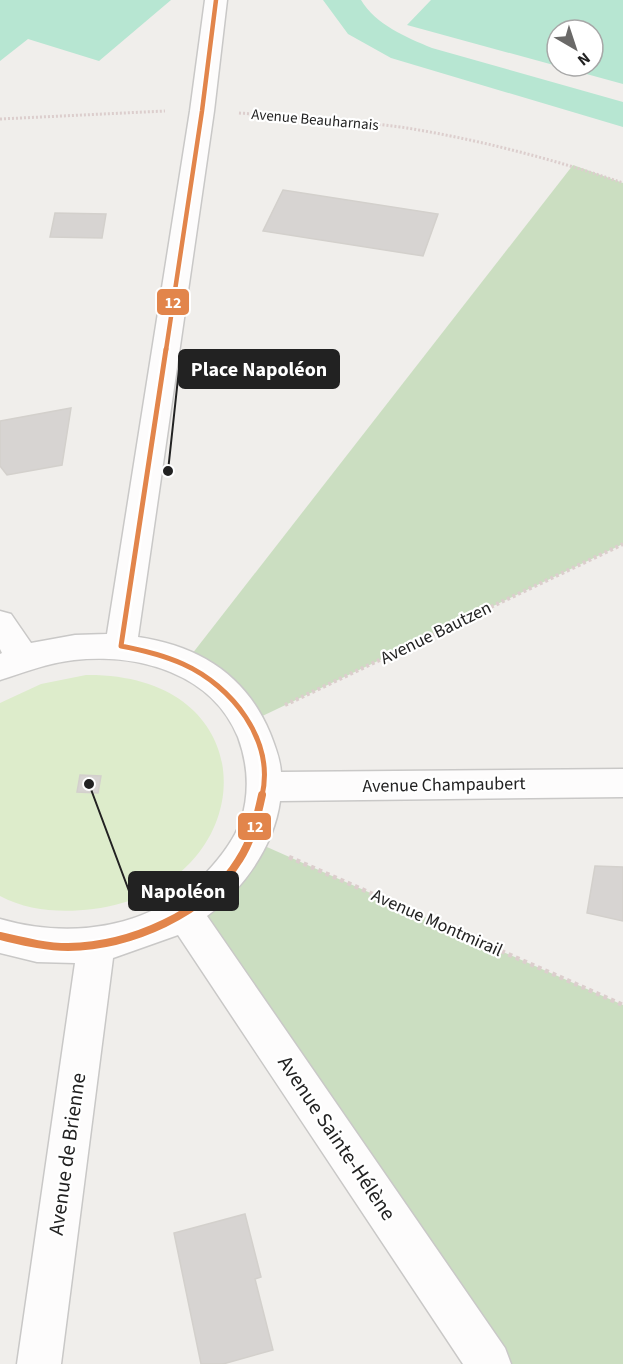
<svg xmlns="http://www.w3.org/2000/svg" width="623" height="1364" viewBox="0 0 623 1364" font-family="'Source Sans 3',sans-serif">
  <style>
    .grass { fill: #ddeccb }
    .forest { fill: #cbdec1 }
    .pitch { fill: #b7e6d2; fill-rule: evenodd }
    .building { fill: #d7d4d2; stroke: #d3d0cc; stroke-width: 1.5 }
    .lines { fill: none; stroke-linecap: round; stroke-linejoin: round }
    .street-casing { stroke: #c9c8c7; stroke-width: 3 }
    .path-far2 { stroke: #dccecd; stroke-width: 3; stroke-dasharray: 2 2; stroke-linecap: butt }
    .path-far1 { stroke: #dccecd; stroke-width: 4; stroke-dasharray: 3 3; stroke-linecap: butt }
    .path { stroke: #dccecd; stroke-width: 4.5; stroke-dasharray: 4 4; stroke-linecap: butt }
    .street { fill: #fdfcfc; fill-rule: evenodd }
    .bus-1-far2-casing { stroke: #fff; stroke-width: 8 }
    .bus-1-far1-casing { stroke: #fff; stroke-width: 10 }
    .bus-1-casing { stroke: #fff; stroke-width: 12 }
    .bus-1-far2 { stroke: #e2854b; stroke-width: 4.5 }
    .bus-1-far1 { stroke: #e2854b; stroke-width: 5 }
    .bus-1 { stroke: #e2854b; stroke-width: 8 }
    .labels { text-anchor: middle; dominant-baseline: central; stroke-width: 4.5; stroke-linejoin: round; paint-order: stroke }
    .far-street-label { font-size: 15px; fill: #222; stroke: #fff }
    .street-label { font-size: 18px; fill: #222; stroke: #fff }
    .near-street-label { font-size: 21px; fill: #222; stroke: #fff }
    .leader { fill: none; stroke: #222; stroke-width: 2 }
    .callout-dot { fill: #222; stroke: #fff; stroke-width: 2 }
    .callout { fill: #222; stroke: #222; stroke-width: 2 }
    .callout-label { font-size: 20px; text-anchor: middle; font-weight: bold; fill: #fff }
    .line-badge { stroke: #fff; stroke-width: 2 }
    .badge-label { font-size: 16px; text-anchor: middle; font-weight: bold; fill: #fff }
  </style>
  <rect width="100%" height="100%" fill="#f0eeeb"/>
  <path class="grass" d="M86,675C275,673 262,888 93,909C62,913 28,911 0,896V703L41,684Z"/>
  <g class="forest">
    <path d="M573,165L623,183V544L250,722L185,663Z"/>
    <path d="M251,840L623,1005V1364H489L198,903Z"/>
  </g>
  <g class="pitch">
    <path d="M0,0H171L99,61L28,39L0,61Z"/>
    <path d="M323,0H361C376,25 406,37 432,48L623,102V127L391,58L348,34Z"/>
    <path d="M431,0H623V84L407,25ZM557,30H593V66H557Z"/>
  </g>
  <g class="building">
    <path d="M283,190L438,214L423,256L263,231Z"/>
    <path d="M55,213L106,214L102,238L50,237Z"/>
    <path d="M71,408L62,465L7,475L0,466V421Z"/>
    <path d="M80,775L101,776L98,793L77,792Z"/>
    <path d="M595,866L623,867V921L587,913Z"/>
    <path d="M245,1214L261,1277L255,1279L273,1350L223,1364H201L174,1233Z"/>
  </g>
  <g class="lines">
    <defs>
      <path id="street" d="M205,0H227L214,111L138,637C199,646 246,675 270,733C275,746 280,758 281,772L623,769V797L280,801C274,846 243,890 207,916L505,1348L511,1364H463L178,935L113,958L61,1364H17L75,963L37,962L0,953V919C73,940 151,928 206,873C220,858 234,840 241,821C250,792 248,764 238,737C212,673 138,653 74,660C48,663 25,672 0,680V654L2,653L0,649V611L11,614L31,643L75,635L107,634L190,111Z"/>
    </defs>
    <use href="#street" class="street-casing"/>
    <g class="path-far2">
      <path d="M239,113C295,117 351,120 407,128C480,140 553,159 623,183"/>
      <path d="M0,119L165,111"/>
    </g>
    <path class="path-far1" d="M285,705L623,544"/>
    <path class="path" d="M289,857L623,1005"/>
    <use href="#street" class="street"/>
    <defs>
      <path id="bus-1-far2" d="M166,350L202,111L216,0"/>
      <path id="bus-1-far1" d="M166,349L121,646C142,650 163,655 183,664C232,686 275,740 262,796"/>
      <path id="bus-1" d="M0,936C22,941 45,947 68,947C130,946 206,914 239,860C252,840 257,818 262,795"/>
    </defs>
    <use href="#bus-1-far2" class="bus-1-far2-casing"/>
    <use href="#bus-1-far1" class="bus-1-far1-casing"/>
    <use href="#bus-1" class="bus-1-casing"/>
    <use href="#bus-1-far2" class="bus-1-far2"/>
    <use href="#bus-1-far1" class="bus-1-far1"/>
    <use href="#bus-1" class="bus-1"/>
  </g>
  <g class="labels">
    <g class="far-street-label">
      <text transform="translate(315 120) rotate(5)">Avenue Beauharnais</text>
    </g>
    <g class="street-label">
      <text transform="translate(436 633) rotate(-26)">Avenue Bautzen</text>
      <text transform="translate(444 785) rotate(-1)">Avenue Champaubert</text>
      <text transform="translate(437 923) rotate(24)">Avenue Montmirail</text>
    </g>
    <g class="near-street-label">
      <text transform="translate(337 1138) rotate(56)">Avenue Sainte-Hélène</text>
      <text transform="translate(67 1154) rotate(-82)">Avenue de Brienne</text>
    </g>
  </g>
  <path class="leader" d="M168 471L179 369M89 784L129 891"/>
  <g class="callout-dot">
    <circle cx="168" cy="471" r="6"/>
    <circle cx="89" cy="784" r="6"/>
  </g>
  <g class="callout">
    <rect x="179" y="350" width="160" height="38" rx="6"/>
    <rect x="129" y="872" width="109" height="38" rx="6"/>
  </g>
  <g class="callout-label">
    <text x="259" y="376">Place Napoléon</text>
    <text x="183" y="898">Napoléon</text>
  </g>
  <g class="line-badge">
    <rect x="156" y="288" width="34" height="28" rx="6" fill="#e2854b"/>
    <rect x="237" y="812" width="35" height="29" rx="6" fill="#e2854b"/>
  </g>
  <g class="badge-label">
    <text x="173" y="308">12</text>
    <text x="255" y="832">12</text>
  </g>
  <g transform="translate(575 48) rotate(141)"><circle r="28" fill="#ffffff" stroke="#a7a7a7" stroke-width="1.5"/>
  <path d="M0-4.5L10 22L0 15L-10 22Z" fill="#6a6968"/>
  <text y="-9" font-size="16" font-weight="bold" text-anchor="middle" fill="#222222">N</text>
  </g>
</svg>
